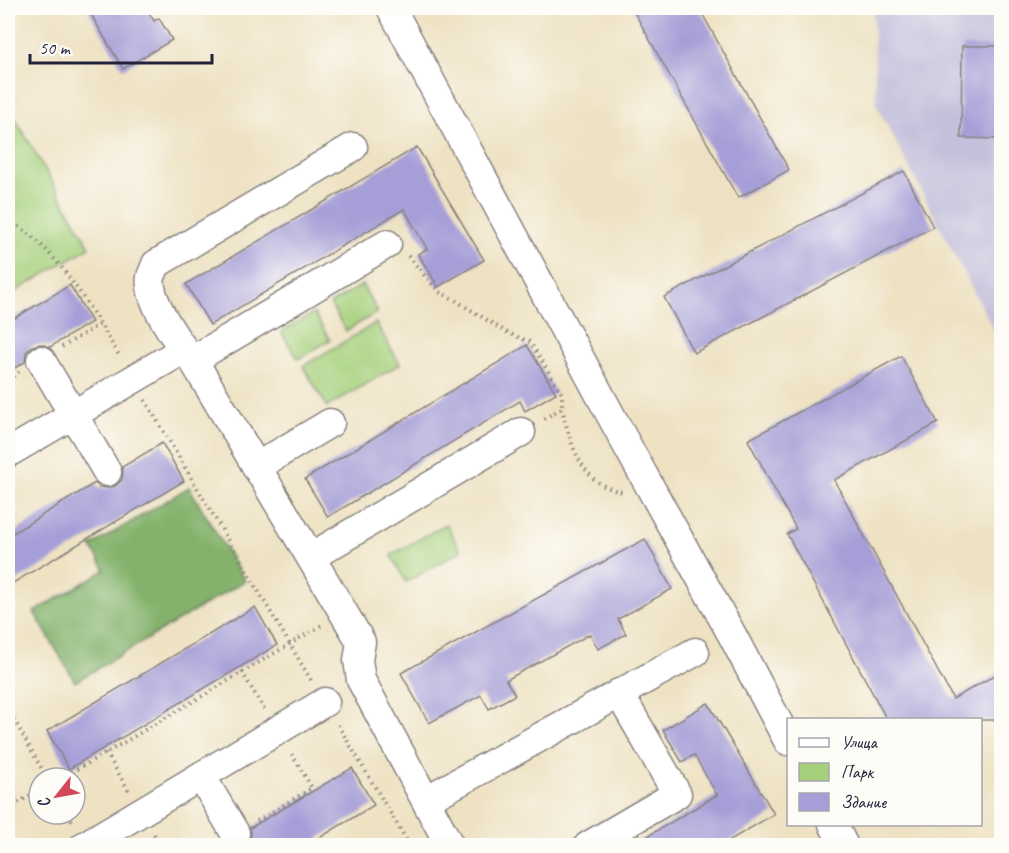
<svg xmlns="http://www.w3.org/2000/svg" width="1009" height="853" viewBox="0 0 1009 853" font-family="Caveat,sans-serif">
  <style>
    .industrial { fill: #c4c0db }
    .green { fill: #a6d07c; stroke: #64795c; stroke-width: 1.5 }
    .forest { fill: #84b26c; stroke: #536a54; stroke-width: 1.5 }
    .building { fill: #a69ed7 }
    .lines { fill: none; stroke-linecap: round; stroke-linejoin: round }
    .minor-casing { stroke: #88827f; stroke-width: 31 }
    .path { stroke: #88827f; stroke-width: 4; stroke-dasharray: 1.5 4.5; stroke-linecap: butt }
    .minor { stroke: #fff; stroke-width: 28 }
  </style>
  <rect width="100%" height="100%" fill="#fdfcf7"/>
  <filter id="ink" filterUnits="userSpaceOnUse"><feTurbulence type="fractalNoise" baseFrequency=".0167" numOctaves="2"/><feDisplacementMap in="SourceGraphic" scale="12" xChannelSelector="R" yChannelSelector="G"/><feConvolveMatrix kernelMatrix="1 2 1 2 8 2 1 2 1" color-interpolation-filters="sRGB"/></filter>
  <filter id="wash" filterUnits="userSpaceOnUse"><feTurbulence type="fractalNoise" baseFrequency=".008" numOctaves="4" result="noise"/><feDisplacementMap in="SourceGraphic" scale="24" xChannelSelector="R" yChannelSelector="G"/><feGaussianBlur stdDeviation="1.35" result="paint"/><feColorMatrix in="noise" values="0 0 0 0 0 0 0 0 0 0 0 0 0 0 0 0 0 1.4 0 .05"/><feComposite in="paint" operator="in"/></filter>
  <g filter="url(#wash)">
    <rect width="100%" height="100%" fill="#eee2c3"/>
    <path class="industrial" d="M873,8H1001V344L876,104Z"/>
    <g class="green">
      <path d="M8,106L90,247L8,296Z"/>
      <path d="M362,285L378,312L346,331L330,304Z"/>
      <path d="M314,313L330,340L298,359L281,332Z"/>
      <path d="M376,323L400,364L327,407L303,366Z"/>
      <path d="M446,524L461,551L406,582L391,555Z"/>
    </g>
    <path class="forest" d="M189,487L245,581L75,682L34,612L105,570L91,546Z"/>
    <g id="blocks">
      <g class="building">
        <path d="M87,8H146L154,21L159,18L172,40L123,69Z"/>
        <path d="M632,8H699L789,170L738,198Z"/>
        <path d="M962,46H1002V139L961,138Z"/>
        <path d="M417,147L484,260L438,287L418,254L427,249L404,209L210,325L186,284Z"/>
        <path d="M904,171L933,227L694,353L664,297Z"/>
        <path d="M70,285L92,322L50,347L41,344L32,346L26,352L25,362L8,372V322Z"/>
        <path d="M527,345L556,393L525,411L520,401L328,517L305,479Z"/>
        <path d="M901,356L938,423L834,480L953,699L1002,671V720H887L787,534L796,529L748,440Z"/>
        <path d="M162,443L184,481L8,586V536L95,483L99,487L107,488L115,486L122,480L123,472L122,467Z"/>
        <path d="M645,539L672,589L618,619L626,634L598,649L590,634L506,680L515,695L489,709L481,695L429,723L401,673Z"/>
        <path d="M255,607L277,645L69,769L47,731Z"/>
        <path d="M708,703L774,814L720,846H631L717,795L694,755L682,762L663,730Z"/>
        <path d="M352,768L374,805L306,846H245L250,840L251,833L250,828Z"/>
      </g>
    </g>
  </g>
  <g filter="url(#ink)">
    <use href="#blocks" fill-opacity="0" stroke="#88827f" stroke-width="1.5"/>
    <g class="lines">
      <defs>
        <g id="minor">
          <path d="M391,8L629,449L731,633L788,741"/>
          <path d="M353,147L156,264C155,268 152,273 151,277C146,298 179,345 193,360L361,642L358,660L361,680L450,846"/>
          <path d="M41,360L107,472"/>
          <path d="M193,360L387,244"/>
          <path d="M8,453L183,350"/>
          <path d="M256,467L330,423"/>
          <path d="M311,557L521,432"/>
          <path d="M201,776L235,833"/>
          <path d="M426,800L695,652"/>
          <path d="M833,824L844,846"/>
          <path d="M84,846L325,702"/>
          <path d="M588,846L677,794L619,693"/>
        </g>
      </defs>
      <use href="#minor" class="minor-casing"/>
      <g class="path">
        <path d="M8,220C55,244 93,312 120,357"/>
        <path d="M408,256L439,292L455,300L506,332L530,342L562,394V408L542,420"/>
        <path d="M62,347L100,324"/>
        <path d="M8,379L19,372"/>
        <path d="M145,400L311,680"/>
        <path d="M562,408C570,444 582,487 624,492"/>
        <path d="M242,672L264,709"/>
        <path d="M8,709L47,778"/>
        <path d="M338,725L410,846"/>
        <path d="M106,753L129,791"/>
        <path d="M61,778L106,753L322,625"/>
        <path d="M8,809L39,790"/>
        <path d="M68,814L74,824"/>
        <path d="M257,821L312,788L290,751"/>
        <path d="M154,834L161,846"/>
      </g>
      <use href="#minor" class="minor"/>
    </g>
  </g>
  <rect width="1009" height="853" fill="none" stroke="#fdfcf7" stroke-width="30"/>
  <rect x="787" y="718" width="195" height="108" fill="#fdfcf7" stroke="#a5a5ac" stroke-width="1.5"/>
  <rect x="799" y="738" width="30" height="9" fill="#ffffff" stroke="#a5a5ac" stroke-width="1.5"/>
  <text x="841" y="748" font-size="18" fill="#22223b">Улица</text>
  <rect x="799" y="763" width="30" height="18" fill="#a6d07c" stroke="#a5a5ac" stroke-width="1.5"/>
  <text x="841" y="778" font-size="18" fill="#22223b">Парк</text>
  <rect x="799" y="793" width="30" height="18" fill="#a69ed7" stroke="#a5a5ac" stroke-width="1.5"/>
  <text x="841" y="808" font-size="18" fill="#22223b">Здание</text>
  <g transform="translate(57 796) rotate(239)"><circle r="28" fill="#fdfcf7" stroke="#a5a5ac" stroke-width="1.5"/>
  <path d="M0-4.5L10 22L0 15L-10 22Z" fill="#d1495b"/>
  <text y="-9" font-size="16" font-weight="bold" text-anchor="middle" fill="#22223b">С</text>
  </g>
  <path d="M30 54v9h182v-9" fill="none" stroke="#22223b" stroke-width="3"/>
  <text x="39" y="54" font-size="18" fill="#22223b" stroke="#fdfcf7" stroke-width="4.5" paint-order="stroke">50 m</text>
</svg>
